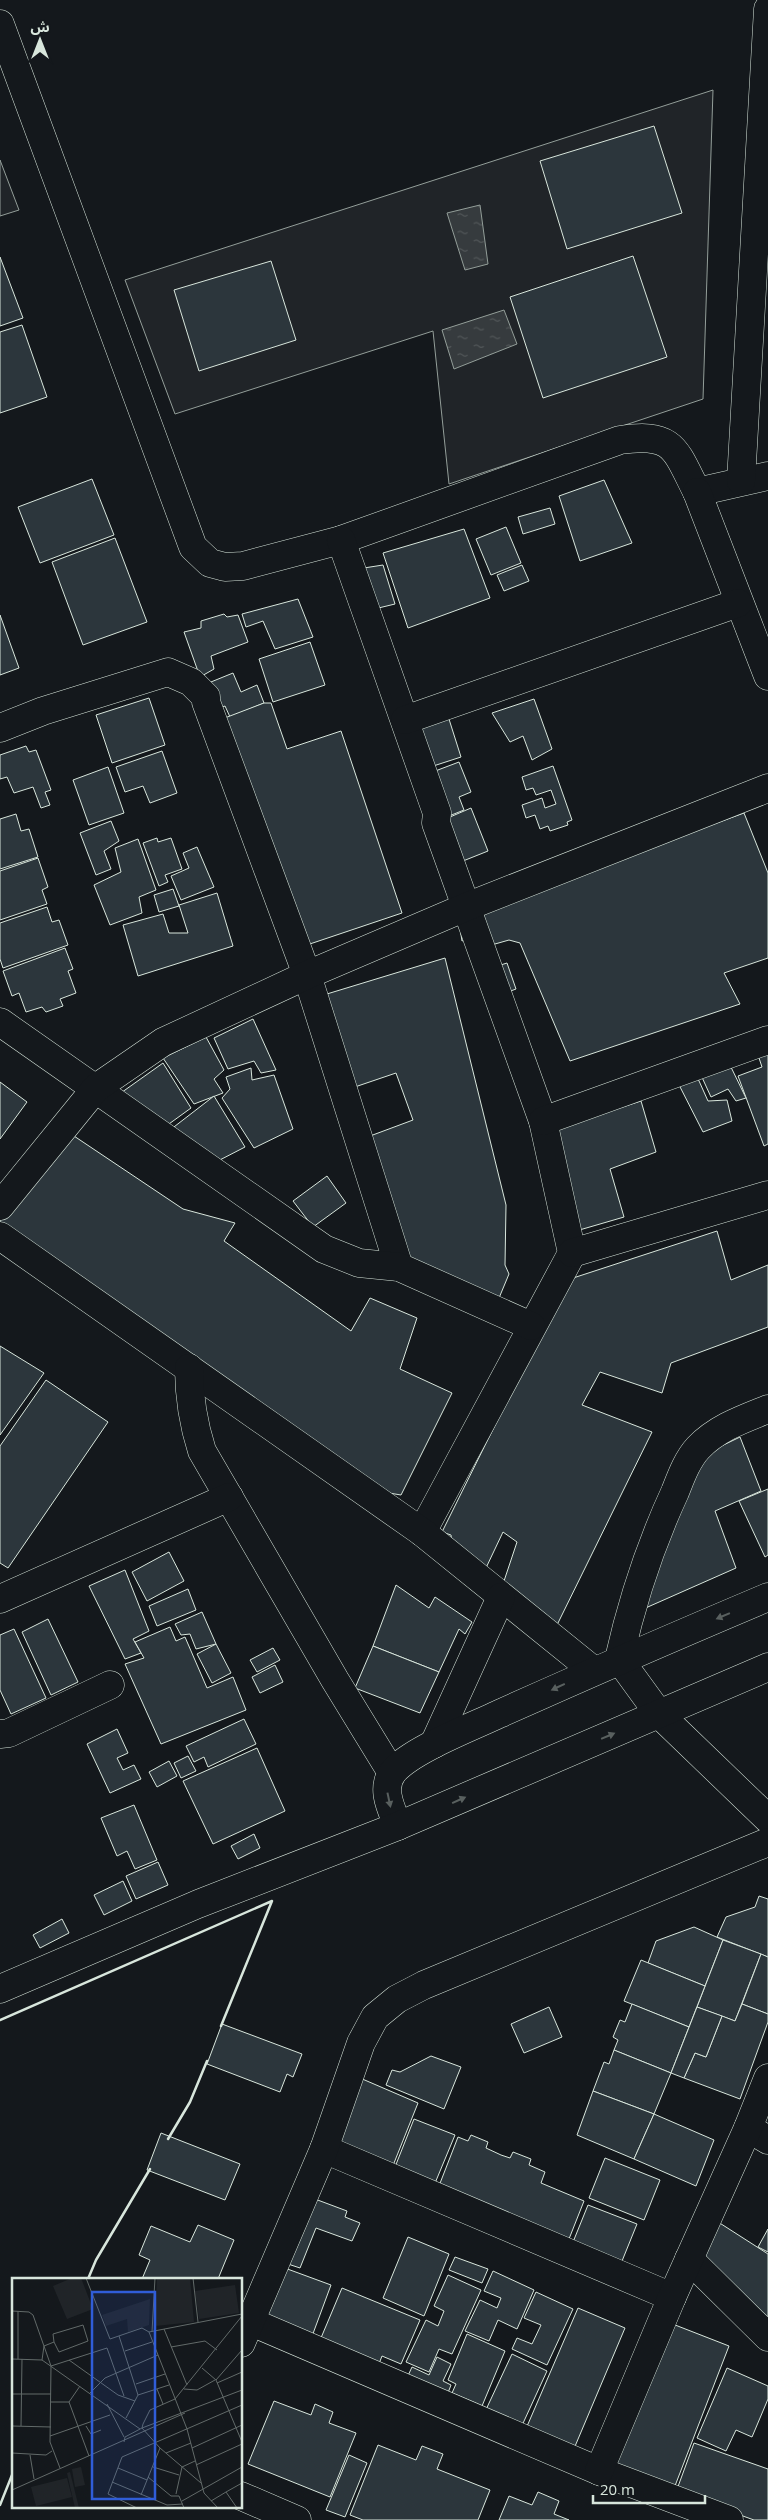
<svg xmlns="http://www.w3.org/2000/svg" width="768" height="2520" viewBox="0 0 768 2520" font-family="'Open Sans','Noto Sans Arabic',sans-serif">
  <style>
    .green { fill: #202428; stroke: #939e99 }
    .water { fill: url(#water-ripples); stroke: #939e99 }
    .building { fill: #2c363c; stroke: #d8e6dc }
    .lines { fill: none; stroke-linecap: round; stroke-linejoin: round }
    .street-casing { stroke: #d8e6dc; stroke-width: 29 }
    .secondary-casing { stroke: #d8e6dc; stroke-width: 29 }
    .street { stroke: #14181c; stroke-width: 28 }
    .secondary { stroke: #14181c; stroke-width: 28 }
    .wall { stroke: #d8e6dc; stroke-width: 2.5 }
    .oneway { fill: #59605f }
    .inset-road { fill: none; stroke: #626a69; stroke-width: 1 }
    .view { fill: #305dd8; fill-opacity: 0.15; stroke: #305dd8; stroke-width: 2.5 }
    .inset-edge { fill: none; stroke: #d8e6dc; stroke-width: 2.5 }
  </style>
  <defs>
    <pattern id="water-ripples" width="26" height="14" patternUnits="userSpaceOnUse" patternTransform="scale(1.25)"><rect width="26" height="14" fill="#363b3e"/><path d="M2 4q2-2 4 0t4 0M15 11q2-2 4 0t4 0" fill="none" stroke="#525759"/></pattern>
  </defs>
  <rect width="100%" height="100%" fill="#14181c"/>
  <g class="green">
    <path d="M713,90L703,399L449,484L433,331L175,414L125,280Z"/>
    <path d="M0,160L19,210L0,216Z"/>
  </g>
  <g class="water">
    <path d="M480,205L488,264L465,270L447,213Z"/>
    <path d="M504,310L517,344L454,369L442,330Z"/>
  </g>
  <g class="building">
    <path d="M654,126L682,213L567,249L540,161Z"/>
    <path d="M633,256L667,357L543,398L510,297Z"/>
    <path d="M0,257L23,318L0,326Z"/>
    <path d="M271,261L296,340L199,371L174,290Z"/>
    <path d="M22,325L47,397L0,413V332Z"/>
    <path d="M92,479L114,535L40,563L18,507Z"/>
    <path d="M604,480L632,543L580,561L559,496Z"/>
    <path d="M550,508L555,524L523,534L518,517Z"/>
    <path d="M506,527L521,563L491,575L476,539Z"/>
    <path d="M464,529L490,598L408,628L383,553Z"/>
    <path d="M115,538L147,622L83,645L52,562Z"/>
    <path d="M383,565L395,604L366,611L351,570Z"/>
    <path d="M522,565L529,581L504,591L497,575Z"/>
    <path d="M298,599L313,637L275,649L263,621L246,627L242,614Z"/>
    <path d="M224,614L227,617L238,615L248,642L211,656L214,669L200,677L184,632L201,628V621Z"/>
    <path d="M0,615L19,668L0,675Z"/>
    <path d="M310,642L325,685L273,702L259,659Z"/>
    <path d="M233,673L241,692L257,685L264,703L230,717L225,706L210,712L206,684Z"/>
    <path d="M149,698L165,745L112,763L96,715Z"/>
    <path d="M534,699L552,749L532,760L523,736L510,742L492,713Z"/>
    <path d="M264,703H271L287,749L341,731L402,913L286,952L209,724Z"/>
    <path d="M448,716L461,757L421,770L407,727Z"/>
    <path d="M26,746L29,752L36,750L51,790L45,792L50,805L41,808L33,787L14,793L7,777L0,779V755Z"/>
    <path d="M162,751L177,793L150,803L143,786L125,792L116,767Z"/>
    <path d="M459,762L471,792L459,797L464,810L449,816L422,776Z"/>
    <path d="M553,766L572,820L567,822L568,825L550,831L548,826L540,829L535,815L526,818L522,805L542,798L545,808L556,804L551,790L536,795L533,788L526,790L522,777Z"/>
    <path d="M108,767L124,813L89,825L73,780Z"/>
    <path d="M471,808L488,851L453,865L436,823Z"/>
    <path d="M744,813L768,873V958L724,973L740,1004L570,1061L520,943L509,940L481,948L476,936L462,941L458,916Z"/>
    <path d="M16,814L21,831L29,829L38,857L0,869V819Z"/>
    <path d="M111,821L119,841L104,851L111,869L96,875L80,833Z"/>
    <path d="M157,838L158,842L171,838L182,869L165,875L168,882L159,886L143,843Z"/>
    <path d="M138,839L156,890L139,897L142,913L110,925L94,885L121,872L115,848Z"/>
    <path d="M197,847L214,887L181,900L171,876L189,868L183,853Z"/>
    <path d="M38,858L48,887L42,890L47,904L0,920V871Z"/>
    <path d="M173,889L179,906L159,912L154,895Z"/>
    <path d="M217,893L233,946L138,976L123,925L163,914L169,933H188L179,905Z"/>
    <path d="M47,907L52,922L59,920L68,945L3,968L0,959V923Z"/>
    <path d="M65,948L73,969L68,971L76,993L60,999L63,1006L46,1012L42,1007L26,1012L19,993L12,996L3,971Z"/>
    <path d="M445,958L506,1205L505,1265L509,1274L499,1298L381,1246L362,1139L413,1120L396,1073L343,1091L317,997Z"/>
    <path d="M507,963L516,989L500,995L491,968Z"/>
    <path d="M253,1019L276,1070L261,1073L254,1061L228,1069L214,1038Z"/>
    <path d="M206,1037L224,1070L214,1079L223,1093L194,1104L163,1058Z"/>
    <path d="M768,1048V1144L764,1146L738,1076L762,1067L757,1052Z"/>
    <path d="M163,1063L191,1108L162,1129L118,1095Z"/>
    <path d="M729,1063L746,1098L736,1101L728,1089L711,1097L700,1073Z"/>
    <path d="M251,1068L252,1080L274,1075L293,1129L254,1148L222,1098L230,1089L226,1077Z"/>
    <path d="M695,1072L708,1101L727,1100L732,1121L703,1132L676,1079Z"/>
    <path d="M0,1082L27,1102L0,1139Z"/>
    <path d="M214,1096L245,1147L214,1163L170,1130Z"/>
    <path d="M641,1101L656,1152L610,1169L624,1217L576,1231L541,1133Z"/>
    <path d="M71,1134L183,1209L235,1223L224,1241L351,1331L370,1298L417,1318L400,1369L452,1393L401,1495L377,1491L0,1223V1219Z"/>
    <path d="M327,1176L346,1203L313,1227L293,1201Z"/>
    <path d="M717,1231L731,1280L768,1265V1327L671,1363L662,1393L600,1372L582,1405L652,1432L556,1627L504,1581L517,1542L503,1532L485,1570L453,1552L451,1535L442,1532L567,1280Z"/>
    <path d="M0,1346L44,1373L0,1435Z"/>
    <path d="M46,1380L108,1422L8,1568L0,1563V1446Z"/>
    <path d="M740,1437L761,1491L715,1511L736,1568L641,1610L676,1468Z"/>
    <path d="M768,1489V1555L765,1557L739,1501Z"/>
    <path d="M169,1552L184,1581L147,1601L132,1572Z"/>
    <path d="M125,1570L149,1631L133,1639L141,1653L125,1659L89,1586Z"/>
    <path d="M396,1585L429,1608L435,1597L472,1622L465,1634L459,1629L439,1672L373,1646Z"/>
    <path d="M188,1589L196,1610L157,1626L149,1606Z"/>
    <path d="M202,1612L216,1644L196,1649L190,1634L181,1635L175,1624Z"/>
    <path d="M48,1619L78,1682L51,1695L22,1632Z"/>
    <path d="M170,1627L176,1641L185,1637L207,1688L233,1677L246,1710L161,1744L125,1664L144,1658L135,1642Z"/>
    <path d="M14,1629L46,1698L11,1714L0,1690V1635Z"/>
    <path d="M216,1644L231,1673L212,1683L197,1654Z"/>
    <path d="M373,1646L439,1672L420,1713L355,1688Z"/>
    <path d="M273,1648L280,1660L257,1672L250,1660Z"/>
    <path d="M275,1665L283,1682L260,1693L252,1677Z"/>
    <path d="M244,1719L256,1744L208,1767L204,1757L194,1762L186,1746Z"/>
    <path d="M117,1729L128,1753L117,1758L123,1770L134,1765L141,1779L110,1793L87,1744Z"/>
    <path d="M257,1748L285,1811L213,1844L183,1781Z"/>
    <path d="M188,1756L196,1771L181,1778L174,1763Z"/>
    <path d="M169,1761L177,1776L157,1787L149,1772Z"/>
    <path d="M134,1805L157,1860L135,1869L127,1851L117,1856L101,1818Z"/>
    <path d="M254,1834L260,1848L238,1859L231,1846Z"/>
    <path d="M158,1862L168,1885L136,1899L126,1876Z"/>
    <path d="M123,1881L132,1901L104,1915L94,1895Z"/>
    <path d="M759,1896L768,1899V1957L717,1937L726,1917L755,1907Z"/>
    <path d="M62,1919L69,1933L40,1948L33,1935Z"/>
    <path d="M694,1927L723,1940L705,1986L648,1963L656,1941Z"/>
    <path d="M723,1940L761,1954L735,2021L697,2007Z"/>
    <path d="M761,1954L768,1957V2014L742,2004Z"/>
    <path d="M641,1960L705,1986L689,2027L624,2001Z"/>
    <path d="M632,2004L689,2027L671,2073L614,2050L618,2040L613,2037L620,2020L625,2022Z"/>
    <path d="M742,2004L768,2014V2022L740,2099L684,2078L695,2053L706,2057L722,2016L735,2021Z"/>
    <path d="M549,2007L562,2037L524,2053L511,2024Z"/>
    <path d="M697,2007L722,2016L706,2057L695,2053L684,2078L671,2073Z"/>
    <path d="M222,2024L302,2054L293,2077L287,2074L280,2092L207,2064Z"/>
    <path d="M614,2050L671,2073L654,2114L593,2091L604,2062L609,2064Z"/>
    <path d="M431,2056L461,2067L444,2109L386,2085L392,2070L400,2072Z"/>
    <path d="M360,2078L418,2103L390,2173L334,2147Z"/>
    <path d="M593,2091L654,2114L634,2159L577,2135Z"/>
    <path d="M654,2114L714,2140L696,2186L634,2159Z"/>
    <path d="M414,2119L455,2135L433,2188L393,2172Z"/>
    <path d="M161,2133L240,2164L225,2200L147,2170Z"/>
    <path d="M471,2135L488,2142L486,2148L501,2155L510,2158L513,2152L531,2159L529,2165L545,2172L541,2183L584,2201L567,2244L437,2191L458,2137L468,2141Z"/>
    <path d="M605,2158L660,2180L644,2220L589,2198Z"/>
    <path d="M315,2199L347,2211L345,2217L360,2223L352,2241L316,2228L300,2268L288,2264Z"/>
    <path d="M588,2205L637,2224L620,2266L571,2247Z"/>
    <path d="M715,2220L768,2254V2323L697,2259Z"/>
    <path d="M198,2225L234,2240L218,2279H142L150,2260L139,2255L151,2226L190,2242Z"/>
    <path d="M768,2229V2252L758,2247Z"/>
    <path d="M408,2237L449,2254L424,2316L383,2298Z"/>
    <path d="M455,2257L488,2269L482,2283L449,2270Z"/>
    <path d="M282,2267L331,2285L311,2339L262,2320Z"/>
    <path d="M493,2271L534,2290L517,2329L498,2320L489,2341L465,2331L480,2300L497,2308L501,2298L484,2291Z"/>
    <path d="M448,2275L481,2290L452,2354L439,2349L429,2372L406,2362L426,2320L438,2326L444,2311L434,2306Z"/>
    <path d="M342,2288L420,2320L401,2364L382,2356L377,2369L318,2345Z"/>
    <path d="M536,2292L573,2309L547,2365L512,2349L517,2338L532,2344L541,2325L524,2318Z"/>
    <path d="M578,2308L625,2328L573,2451L525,2431Z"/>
    <path d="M670,2323L729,2346L673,2491L614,2468Z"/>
    <path d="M467,2334L505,2351L482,2406L452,2393L456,2384L448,2380Z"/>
    <path d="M512,2354L547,2371L519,2432L483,2416Z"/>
    <path d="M437,2357L451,2364L443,2381L451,2385L446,2398L406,2380L412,2367L429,2375Z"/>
    <path d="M727,2368L768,2386V2399L752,2437L736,2430L726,2451L697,2438Z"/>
    <path d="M274,2401L311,2415L315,2404L333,2412L329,2423L356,2433L330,2497L248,2464Z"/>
    <path d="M694,2443L768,2469V2520H754L676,2492Z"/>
    <path d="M378,2445L416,2460L422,2446L443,2454L437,2469L490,2490L478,2520H363L350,2515Z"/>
    <path d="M349,2455L367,2463L345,2517L326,2510Z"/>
    <path d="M538,2492L559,2501L554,2514L569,2520H499L509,2496L532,2505Z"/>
  </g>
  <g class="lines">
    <defs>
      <g id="street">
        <path d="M0,24L193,547L210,563L225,567L243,566L341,540L620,440C674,432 675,449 697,492L768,476"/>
        <path d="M741,481L768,9"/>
        <path d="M697,492L768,676"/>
        <path d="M341,540L437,813L436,823L543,1121L572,1253L422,1532"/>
        <path d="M405,720L738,603"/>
        <path d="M0,728L43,711L168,672L191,682L206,697V702L307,975L399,1267"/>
        <path d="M0,1022L324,1249L359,1263L399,1267L531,1326"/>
        <path d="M543,1121L768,1040"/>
        <path d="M0,1206L96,1088L163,1042L307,975L466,907L768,788"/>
        <path d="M0,1236L422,1532L594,1671"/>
        <path d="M572,1253L768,1195"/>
        <path d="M189,1368C189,1398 193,1423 202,1451L335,1680L392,1773"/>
        <path d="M768,1409C743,1419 717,1428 698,1448C687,1460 681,1477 675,1492C650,1546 632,1601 619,1659L659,1714L768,1819"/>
        <path d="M0,1599L229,1497"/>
        <path d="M0,1734L9,1733L110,1685"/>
        <path d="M434,1744L501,1597"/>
        <path d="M748,2128L768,2140"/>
        <path d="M324,2149L672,2297"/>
        <path d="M689,2259L768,2337"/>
        <path d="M249,2321L599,2471L729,2520"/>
        <path d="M241,2343L324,2149L361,2043L375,2017L397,1999L424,1985L768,1842"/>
        <path d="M599,2471L672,2297L748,2128L768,2078"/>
        <path d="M241,2496L297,2520"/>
      </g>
      <g id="secondary">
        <path d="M398,1826C392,1810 380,1789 393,1772C411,1750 472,1727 499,1714C588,1674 678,1635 768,1597"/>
        <path d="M0,1989L198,1904L398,1826L768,1667"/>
      </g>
    </defs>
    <use href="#street" class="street-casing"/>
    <use href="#secondary" class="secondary-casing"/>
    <use href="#street" class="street"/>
    <use href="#secondary" class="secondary"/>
    <g class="wall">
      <path d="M0,2020L272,1901L221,2026"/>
      <path d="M168,2139L190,2102L207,2061"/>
      <path d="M88,2279L96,2260L150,2169"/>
      <path d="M0,2505L14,2470"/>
    </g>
  </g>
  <defs><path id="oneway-solid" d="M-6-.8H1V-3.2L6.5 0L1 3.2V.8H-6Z" transform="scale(1.25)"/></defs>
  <g class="oneway">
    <use href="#oneway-solid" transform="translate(723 1616) rotate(157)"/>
    <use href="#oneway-solid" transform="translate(558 1687) rotate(155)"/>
    <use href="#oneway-solid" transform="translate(608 1736) rotate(-23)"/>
    <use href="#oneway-solid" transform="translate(389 1800) rotate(78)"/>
    <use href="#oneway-solid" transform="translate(459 1800) rotate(-24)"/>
  </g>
  <g transform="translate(12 2278)">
    <rect width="230" height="230" fill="#14181c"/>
    <path d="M60,0H69L81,31L55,41L41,8ZM145,0H178L182,44L143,48ZM223,7L227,35L187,41L183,13ZM138,21L137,47L116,54L115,41L94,48L90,37ZM69,189L73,207L63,209L60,191ZM58,194L67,230H63L55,195ZM55,200L60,219L24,228L19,209Z" fill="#202428"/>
    <path class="inset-road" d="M74,0L98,61L130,50L137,54L230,36M181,0L186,44M0,33L17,34L21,37L39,88L38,164L48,190M6,33V81M152,51L175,107M137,54L175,151L192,215L206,230M140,54L143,0M107,58L126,117L114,140M42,64L41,56L71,47L76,63L47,74L42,64L32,68L30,82L128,151M159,69L193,63L205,72M113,73L140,64M0,81L30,82M57,82L106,117L123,123M39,88L95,70L112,118M190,90L204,102L230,164M204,102L230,72M205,105L230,94M124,106L153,96M145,111L151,126M172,111L185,112L203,102M78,115L93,100L146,77M0,116H39M126,117L157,107M39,124H57M57,124L77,178M57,124L68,108M95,126L112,159M0,148L39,149M9,148L10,81M74,148L79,156L89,152M38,158L98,137M112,164L113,159L130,150L230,112M180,170L230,147M0,175L34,177L40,173M154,175L179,165M18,177L22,201M184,187L230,166M141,189L167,197M106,190L135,202M136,199L159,218H167L172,230M100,204L155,227L171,226M189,205L148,170L130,150L131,146L138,132L163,121L230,38M0,212L173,135M164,216L170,189L183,183M129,217L148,170M170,223L230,189M199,223L214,214M125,230L96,216L110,179L230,127M225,230L214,214L230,205"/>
    <path class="view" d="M80,14H143V221H80Z"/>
    <rect width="230" height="230" class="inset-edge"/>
  </g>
  <g transform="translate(40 40)" stroke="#14181c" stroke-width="4" paint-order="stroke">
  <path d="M0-4L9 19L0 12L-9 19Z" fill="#d8e6dc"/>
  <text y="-8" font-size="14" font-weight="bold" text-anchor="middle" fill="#d8e6dc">ش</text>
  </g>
  <path d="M593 2495v8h112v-8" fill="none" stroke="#d8e6dc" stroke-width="2.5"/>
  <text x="600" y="2495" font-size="15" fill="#d8e6dc" stroke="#14181c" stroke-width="4" paint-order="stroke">20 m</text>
</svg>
